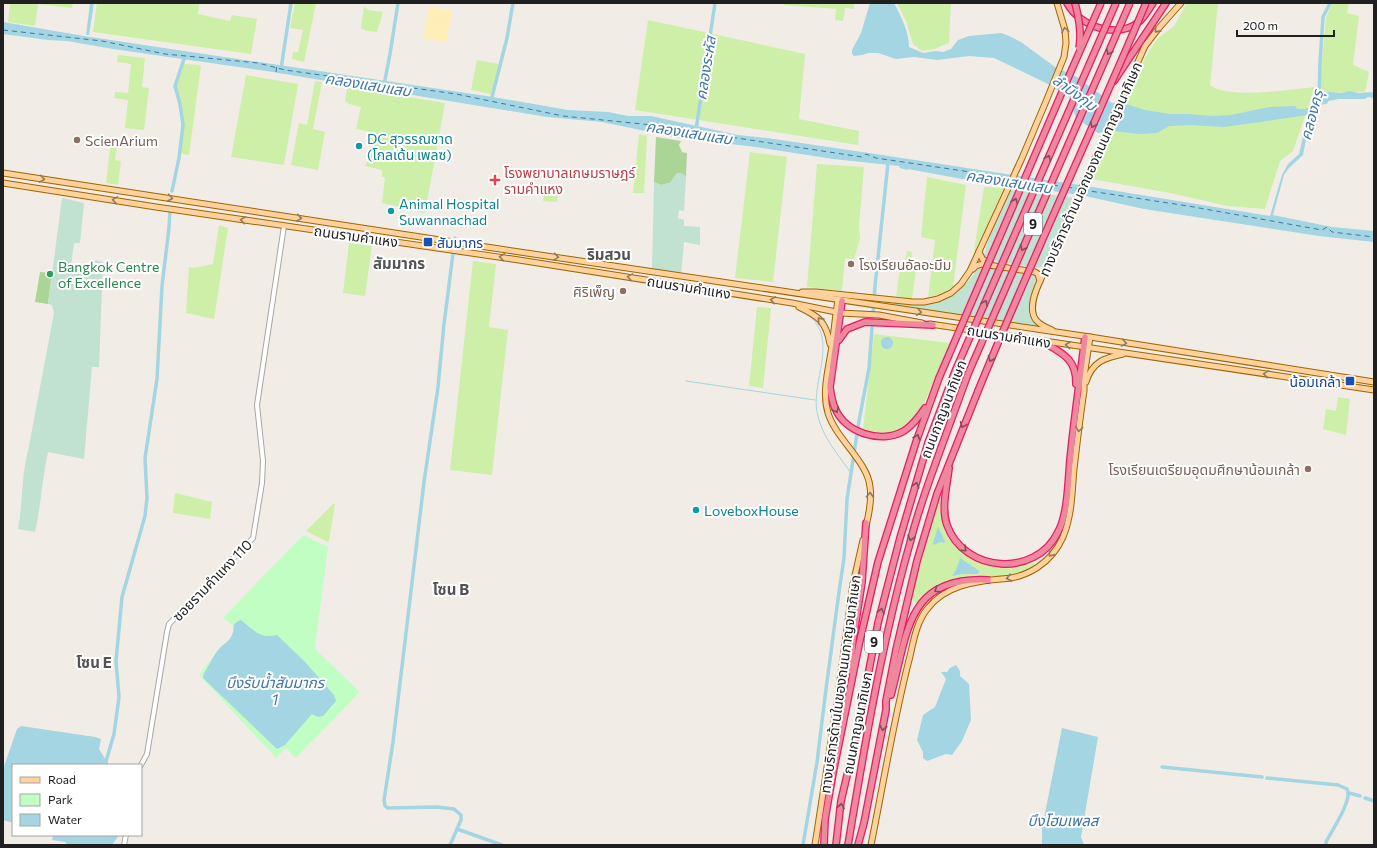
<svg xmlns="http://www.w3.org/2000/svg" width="1377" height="848" viewBox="0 0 1377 848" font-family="Commissioner,'Noto Sans Thai',sans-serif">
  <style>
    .grass { fill: #cdefa8 }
    .forest { fill: #abd497 }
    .wetland { fill: #c1e1d1 }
    .sand { fill: #ffeeb6 }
    .park { fill: #c0fec4 }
    .water { fill: #a3d5e2 }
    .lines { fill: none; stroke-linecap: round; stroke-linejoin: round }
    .stream { stroke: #a3d5e2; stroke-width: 1 }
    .canal { stroke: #a3d5e2; stroke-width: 3.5 }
    .river { stroke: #a3d5e2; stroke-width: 6 }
    .ferry { stroke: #3f76a7; stroke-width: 1; stroke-dasharray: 5 4; stroke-linecap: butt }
    .minor-casing { stroke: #a7a7a7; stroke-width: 6 }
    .major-casing { stroke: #9c6500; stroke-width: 7 }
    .highway-casing { stroke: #e91965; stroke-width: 8 }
    .minor { stroke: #fff; stroke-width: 4 }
    .major { stroke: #ffd29d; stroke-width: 5 }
    .highway { stroke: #ee889d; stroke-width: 5.5 }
    .highway-bridge-casing { stroke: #e91965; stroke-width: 8; stroke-linecap: butt }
    .highway-bridge { stroke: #ee889d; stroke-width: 5.5 }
    .oneway { stroke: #90795e }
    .oneway2 { stroke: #7d4f58 }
    .education-dot { fill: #8d6e63; stroke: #fff; stroke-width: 1.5 }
    .culture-dot { fill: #0f9aa8; stroke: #fff; stroke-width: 1.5 }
    .health-dot { fill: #e0444e; stroke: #fff; stroke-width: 1.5 }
    .transit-dot { fill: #1a4fb4; stroke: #fff; stroke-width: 1.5 }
    .leisure-dot { fill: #2e9e5b; stroke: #fff; stroke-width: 1.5 }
    .labels { text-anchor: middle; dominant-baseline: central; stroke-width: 4; stroke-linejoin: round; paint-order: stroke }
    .shield { fill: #fff; stroke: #636363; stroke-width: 1 }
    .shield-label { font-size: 13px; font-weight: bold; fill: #202020 }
    .culture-label { font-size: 14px; fill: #0d838f; stroke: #fff; text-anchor: start }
    .education-label { font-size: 14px; fill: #785e54; stroke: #fff; text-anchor: start }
    .street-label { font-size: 14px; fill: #202020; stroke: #fff }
    .health-label { font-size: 14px; fill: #be3a42; stroke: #fff; text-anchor: start }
    .transit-label { font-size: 14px; fill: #164399; stroke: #fff; text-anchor: start }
    .leisure-label { font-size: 14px; fill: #27864d; stroke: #fff; text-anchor: start }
    .water-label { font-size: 15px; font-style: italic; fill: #3f76a7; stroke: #fff }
    .neighbourhood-label { font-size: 15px; font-weight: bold; fill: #535353; stroke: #fff }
  </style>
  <rect width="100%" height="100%" fill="#f1ede6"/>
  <g class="grass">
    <path d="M10,3H73L72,8L38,4L35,26L8,22Z"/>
    <path d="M97,3H199L198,14L230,21L232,15L257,19L251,54L93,32Z"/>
    <path d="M295,3H316L304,62L292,59L293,52H298L303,30L290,28Z"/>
    <path d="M784,3H854V9L845,8L843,21L835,20L836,9L784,5Z"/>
    <path d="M897,3H951L949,43L934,49L922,51L913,44L906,21Z"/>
    <path d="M1187,3H1218L1210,85C1229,100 1290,89 1315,87L1293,151L1280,161L1265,209L1228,206L1170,193L1092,179L1145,58L1157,39L1174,26Z"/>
    <path d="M1332,3H1349L1347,13L1359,16L1353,65L1369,72L1365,92L1319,93L1326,18Z"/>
    <path d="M364,6L368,10L383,12L377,32L367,31L361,28Z"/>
    <path d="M648,20L805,54L799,119L859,131L858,145L635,110Z"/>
    <path d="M118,55L145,58L142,87L149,88L144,130L125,128L128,100L114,98L115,92L128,93L131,64L117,62Z"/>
    <path d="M477,60L499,64L491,94L471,90Z"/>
    <path d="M184,64L201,65L189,155L179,153L184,127L181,103L176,87Z"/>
    <path d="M246,75L298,84L284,165L231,157Z"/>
    <path d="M315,81L322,82L313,129L325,132L318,170L291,165L299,123L307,125Z"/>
    <path d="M347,87L445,103L425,213L382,203L385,177H382V170L365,166L370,157L371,132L356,129L361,107L349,104L345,101Z"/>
    <path d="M639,134L647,136L644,193H633Z"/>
    <path d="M111,140L118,141L115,160L121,161L118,185L106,183Z"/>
    <path d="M750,152L787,157L773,282L735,278Z"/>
    <path d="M817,164L864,167L859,226L860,239L854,259L845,258L842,291L807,287Z"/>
    <path d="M927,177L966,185L953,287L939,295L928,297L935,240L921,237Z"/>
    <path d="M545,185L559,187L557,202L543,201Z"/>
    <path d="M984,187L1004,188L973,257Z"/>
    <path d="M219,225L228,228L214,319L186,313L189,267L194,268L213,264Z"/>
    <path d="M349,243L372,246L365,296L343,293Z"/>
    <path d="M907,251L912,252L911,262L917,263L912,299L896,296L901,261H905Z"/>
    <path d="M473,261L496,264L489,327L508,330L492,475L450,470Z"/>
    <path d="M757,307L771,308L763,388L749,386Z"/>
    <path d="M874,334L950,343L920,413L911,423L901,430L892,432L870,433L863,429Z"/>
    <path d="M1338,397L1350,399L1346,435L1323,429L1326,409L1336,411Z"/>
    <path d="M175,493L212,502L210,519L173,513Z"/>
    <path d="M940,496C940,507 940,517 944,527C959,564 998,575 1033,561L1036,567C1016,577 995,577 973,578C966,579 959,578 952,580C937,583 926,592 917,604L911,599L912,594Z"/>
    <path d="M334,503L335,504L329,541L328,542L306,531Z"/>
  </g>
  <g class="forest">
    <path d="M656,137L681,141L679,145L682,152L687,153L686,177L683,174L677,173L670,183L661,185L654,182Z"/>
    <path d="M40,272L52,273L48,304L35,302Z"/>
  </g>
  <g class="wetland">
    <path d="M677,173L683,174L686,177L684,211L679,210L678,218L684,220V226L700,227V245L684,242L681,275L652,270L654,182L661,185L670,183Z"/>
    <path d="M1011,189L1076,198L1044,265L1039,268L987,260L984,258V255L992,229Z"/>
    <path d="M62,198L84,203L80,243H74L71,265L93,269L95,260L103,262L99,367H92L84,459L48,452C42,479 41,506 35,532L18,529C23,503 21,477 28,451L54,313L52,305L48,304Z"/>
    <path d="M981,267L1033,275L1036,277C1040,297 1016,307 1039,328L958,315L915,310L876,304V301C898,303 923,309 944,299C951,295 958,290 964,285C971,280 974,271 981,267Z"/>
  </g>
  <path class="sand" d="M429,6L452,11L446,43L423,38Z"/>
  <path class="park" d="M303,535L328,547L315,646L317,651L359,691V693L296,758L286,748L276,758L199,675L218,650L230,639L233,633V626L223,618Z"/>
  <g class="water">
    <path d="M90,3H94L89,35H86Z"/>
    <path d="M870,3H894C901,16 909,32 909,47L923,53L936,51L943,52L951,49L958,40L969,36L1001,33L1009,36L1021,42L1055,67L1077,77L1112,103H1123L1145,110L1170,114H1187L1213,116L1231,115L1269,107L1295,106L1297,109H1308L1316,95L1329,92L1342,93L1349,91L1359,93L1374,92V98L1368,97L1365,99H1339L1318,103L1308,129L1303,155L1289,168L1284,175L1273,215L1332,227L1374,231V242L1319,236L1144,209L1085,196L994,182L962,179L908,169L907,170L900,168L899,166L833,159L756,147L679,138L602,122L547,117L266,71L113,49L67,41L48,40L3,34V22L84,36L493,97L568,110L608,112L628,116H651L738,135L767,138L869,153L1086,186L1270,216L1282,175L1288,164L1299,154L1308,115L1224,127L1190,125L1169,126L1157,133L1140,134L1112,131L1098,133L1076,118L1069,97L1046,83L994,58L969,56L937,60L914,57L896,59L878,53H868L862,55L854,56L852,54V50L861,33Z"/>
    <circle cx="887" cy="343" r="6"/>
    <path d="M938,527L945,541L944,543L941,542L933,545V543Z"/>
    <path d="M960,558L979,571V573L977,574H962L952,576L956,570Z"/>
    <path d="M241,620C254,630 259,639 277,635L305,662L334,695L336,701L323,716L318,717L312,714L311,715L285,745L277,749L203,678L204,673C209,666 213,656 219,649C223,644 230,641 232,635C236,627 230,624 241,620Z"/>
    <path d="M956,665L960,671V676L969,684L971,720L962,741L952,755L946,754L927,761L923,758V752L917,740L923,715L935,707L946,679L941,672H947L950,668Z"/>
    <path d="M21,726L95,737L101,739L99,749L109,765H13V823L3,820V769L17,729Z"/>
    <path d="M1062,728L1098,737L1081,837L1084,845H1042V828Z"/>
    <path d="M53,835H119L112,845H68L65,842L52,840Z"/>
  </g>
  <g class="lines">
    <g class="stream">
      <path d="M805,313C841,336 811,379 817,412C821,436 838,454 851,473"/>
      <path d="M686,381L815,400"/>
    </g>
    <g class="canal">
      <path d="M281,69L291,3"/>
      <path d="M384,85L390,54L398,3"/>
      <path d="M1319,98L1320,62L1323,17L1330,3"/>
      <path d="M491,101L507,38L513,3"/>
      <path d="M696,130L715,3"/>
      <path d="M172,191L179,158L183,125L180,104L175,86L185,56"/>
      <path d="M105,765L114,734L119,697L116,661L122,597L145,516L147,498L145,458L157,379L162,286L169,228L170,210"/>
      <path d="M1162,767L1262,777"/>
      <path d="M1267,778L1338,785L1347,789C1353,800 1332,830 1326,842V845"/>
      <path d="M1349,793L1360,796"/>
      <path d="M1365,798L1374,801"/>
      <path d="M457,829L502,845"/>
      <path d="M450,845L461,820V815L454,809L437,807L388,808L385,806L384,800L393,742L424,482L438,387L444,324L455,238"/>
      <path d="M803,845L817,762L826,689L839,592L844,558L847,499L859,421L869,368L875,286L888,163"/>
    </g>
    <path class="river" d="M1308,111L1314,110L1320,102L1325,101"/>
    <g class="ferry">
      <path d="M3,30L102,41L165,54L258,63L285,70L456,94L563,116L702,130L717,135L862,157L866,154L876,158L1011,178"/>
      <path d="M276,72L277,64"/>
      <path d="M1014,179L1021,180"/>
      <path d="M1026,181L1034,182"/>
      <path d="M1040,183L1048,184"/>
      <path d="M1053,185L1064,187"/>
      <path d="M1067,187L1078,189"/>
      <path d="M1083,190L1188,206L1322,230L1327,227L1332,232L1374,237"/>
    </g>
    <defs>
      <g id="minor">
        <path d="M141,765L147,754L167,632L169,624L175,618L253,538L262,483L263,461L257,405L284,226"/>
        <path d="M124,845L126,835"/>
      </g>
      <g id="major">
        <path d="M3,173L473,245L1090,337L1374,382"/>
        <path d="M3,183L156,207L519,260L792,303L841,313L879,315L922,323"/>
        <path d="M979,252L983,260L990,262"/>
        <path d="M973,269L976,266L982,264L1035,272L1038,274L1040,281"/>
        <path d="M802,292H816L913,302H924L938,299L951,293L961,284L970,271L1022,158L1047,99L1064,57L1066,43L1065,30L1057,3"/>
        <path d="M838,300C835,317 834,335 831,352C828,371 822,393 828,413C836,439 868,462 870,487C872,499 869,514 866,526"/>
        <path d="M799,307C818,316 826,321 830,344"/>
        <path d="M930,324L1374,390"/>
        <path d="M1052,330C1047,328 1040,325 1036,320C1028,309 1035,292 1040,281L1145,46L1158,29L1181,3"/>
        <path d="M1086,382C1092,362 1104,358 1123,354"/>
        <path d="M815,845L837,703L853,584L863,540"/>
        <path d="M871,845C883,785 893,724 908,664C913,646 915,623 928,608C945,586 975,581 1001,579C1028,578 1052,562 1063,537C1072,516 1072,491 1074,469C1077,443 1080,417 1084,391V377L1090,337"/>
      </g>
      <g id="highway">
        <path d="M1067,3C1080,27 1118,40 1140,21C1145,16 1149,9 1153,3"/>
        <path d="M1114,81L1166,3"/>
        <path d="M1022,185L1072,69"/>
        <path d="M842,301L830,387C831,394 832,402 835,408C845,433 881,444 904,431C913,425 919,417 925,408"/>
        <path d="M839,340L847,329L865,322L933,325"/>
        <path d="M1043,342C1062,353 1077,359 1076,384"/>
        <path d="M949,468C947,486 941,508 947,525C964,573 1036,578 1058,532C1068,514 1068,481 1070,460C1074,419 1080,378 1085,337"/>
        <path d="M850,671L853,640L862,582L866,523"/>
        <path d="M891,695C908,633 906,576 988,580"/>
        <path d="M824,845L825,819L833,773L860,640L878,562L916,442L939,378"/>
        <path d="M836,845L841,801L857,733L878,623L900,538L928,443"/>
        <path d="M848,845C865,743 882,642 910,543C918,510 930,479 941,448"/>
        <path d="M858,845L864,823L886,710V701L896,650L917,561L937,494L978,391"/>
      </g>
    </defs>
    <use href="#minor" class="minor-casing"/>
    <use href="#major" class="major-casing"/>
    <use href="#highway" class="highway-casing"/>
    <use href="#minor" class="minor"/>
    <use href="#major" class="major"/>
    <use href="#highway" class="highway"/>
    <defs>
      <g id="highway-bridge">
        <path d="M1075,3C1079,18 1082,33 1079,48"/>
        <path d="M1072,69L1101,3"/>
        <path d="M939,378L1022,185"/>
        <path d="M978,391C1031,261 1091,133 1146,3"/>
        <path d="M928,443L956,369L1116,3"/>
        <path d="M941,448L968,374L1130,3"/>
      </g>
    </defs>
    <use href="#highway-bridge" class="highway-bridge-casing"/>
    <use href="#highway-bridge" class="highway-bridge"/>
  </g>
  <defs><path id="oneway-chevron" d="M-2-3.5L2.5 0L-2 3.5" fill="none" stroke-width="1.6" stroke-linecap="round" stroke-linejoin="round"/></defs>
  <g class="oneway">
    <use href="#oneway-chevron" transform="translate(1065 30) rotate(-99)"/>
    <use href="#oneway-chevron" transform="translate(1157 30) rotate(132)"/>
    <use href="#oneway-chevron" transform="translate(42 179) rotate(9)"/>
    <use href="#oneway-chevron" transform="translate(170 198) rotate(10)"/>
    <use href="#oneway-chevron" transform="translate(115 200) rotate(-171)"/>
    <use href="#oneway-chevron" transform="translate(299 218) rotate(9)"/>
    <use href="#oneway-chevron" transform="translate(243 220) rotate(-171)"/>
    <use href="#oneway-chevron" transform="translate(502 257) rotate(-172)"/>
    <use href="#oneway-chevron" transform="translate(556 257) rotate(9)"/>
    <use href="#oneway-chevron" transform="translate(630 277) rotate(-171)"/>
    <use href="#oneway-chevron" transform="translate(773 300) rotate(-171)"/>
    <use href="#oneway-chevron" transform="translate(919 312) rotate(8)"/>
    <use href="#oneway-chevron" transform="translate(820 320) rotate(-132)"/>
    <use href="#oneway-chevron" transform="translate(1124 343) rotate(9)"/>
    <use href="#oneway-chevron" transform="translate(1068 345) rotate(-174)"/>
    <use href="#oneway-chevron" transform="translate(1266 374) rotate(-171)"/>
    <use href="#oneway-chevron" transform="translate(1079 429) rotate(97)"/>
    <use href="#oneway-chevron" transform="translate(870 495) rotate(-87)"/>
    <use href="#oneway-chevron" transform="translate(1051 554) rotate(129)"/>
    <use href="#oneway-chevron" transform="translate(1009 578) rotate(169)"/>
  </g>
  <g class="oneway2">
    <use href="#oneway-chevron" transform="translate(1109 52) rotate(114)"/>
    <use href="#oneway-chevron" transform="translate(1093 125) rotate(114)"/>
    <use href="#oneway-chevron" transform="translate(1048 158) rotate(-66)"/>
    <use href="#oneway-chevron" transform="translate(1015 201) rotate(-67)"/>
    <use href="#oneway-chevron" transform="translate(1023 248) rotate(114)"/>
    <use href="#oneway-chevron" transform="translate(985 303) rotate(-66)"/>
    <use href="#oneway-chevron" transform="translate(991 359) rotate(112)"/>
    <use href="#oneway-chevron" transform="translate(836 410) rotate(62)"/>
    <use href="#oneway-chevron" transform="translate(963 425) rotate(112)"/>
    <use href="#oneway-chevron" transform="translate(917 437) rotate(-71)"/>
    <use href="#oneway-chevron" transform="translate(916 485) rotate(-73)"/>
    <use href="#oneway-chevron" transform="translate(911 538) rotate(106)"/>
    <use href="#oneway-chevron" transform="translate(964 549) rotate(43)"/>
    <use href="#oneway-chevron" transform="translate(937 590) rotate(148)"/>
    <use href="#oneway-chevron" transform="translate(881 611) rotate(-76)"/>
    <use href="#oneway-chevron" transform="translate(883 728) rotate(101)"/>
    <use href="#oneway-chevron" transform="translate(841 806) rotate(-80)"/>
  </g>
  <g class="education-dot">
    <circle cx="77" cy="140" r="4"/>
    <circle cx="851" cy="264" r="4"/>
    <circle cx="623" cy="291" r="4"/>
    <circle cx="1308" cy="469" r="4"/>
  </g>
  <g class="culture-dot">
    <circle cx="359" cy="146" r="4"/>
    <circle cx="391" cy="211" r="4"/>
    <circle cx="696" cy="510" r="4"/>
  </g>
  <path class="health-dot" d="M493 174h4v4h4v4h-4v4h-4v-4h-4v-4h4z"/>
  <g class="transit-dot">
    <rect x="423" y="237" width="10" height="10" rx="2"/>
    <rect x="1345" y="376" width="10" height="10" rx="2"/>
  </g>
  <circle class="leisure-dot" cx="50" cy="274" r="4"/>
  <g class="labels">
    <g class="shield">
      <rect x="1024" y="213" width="18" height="22" rx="3"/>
      <rect x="865" y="631" width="18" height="22" rx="3"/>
    </g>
    <g class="shield-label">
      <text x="1033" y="224">9</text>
      <text x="874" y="642">9</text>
    </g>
    <g class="culture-label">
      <text x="367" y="138">DC สุวรรณชาด<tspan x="367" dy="16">(โกลเด้น เพลซ)</tspan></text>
      <text x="399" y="203">Animal Hospital<tspan x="399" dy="16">Suwannachad</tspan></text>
      <text x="704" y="510">LoveboxHouse</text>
    </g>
    <g class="education-label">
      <text x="85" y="140">ScienArium</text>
      <text x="859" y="264">โรงเรียนอัลอะมีม</text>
      <text x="615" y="291" text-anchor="end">ศิริเพ็ญ</text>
      <text x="1300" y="469" text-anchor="end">โรงเรียนเตรียมอุดมศึกษาน้อมเกล้า</text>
    </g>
    <g class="street-label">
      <text transform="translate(1090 169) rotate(-66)">ทางบริการด้านนอกของถนนกาญจนาภิเษก</text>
      <text transform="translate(356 236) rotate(8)">ถนนรามคำแหง</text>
      <text transform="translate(689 287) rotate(9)">ถนนรามคำแหง</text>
      <text transform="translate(1009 336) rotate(9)">ถนนรามคำแหง</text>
      <text transform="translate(943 409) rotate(-69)">ถนนกาญจนาภิเษก</text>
      <text transform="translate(212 580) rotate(-46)">ซอยรามคำแหง 110</text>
      <text transform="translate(840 684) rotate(-82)">ทางบริการด้านในของถนนกาญจนาภิเษก</text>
      <text transform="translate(857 723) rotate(-79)">ถนนกาญจนาภิเษก</text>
    </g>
    <g class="health-label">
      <text x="504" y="172">โรงพยาบาลเกษมราษฎร์<tspan x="504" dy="16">รามคำแหง</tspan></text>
    </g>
    <g class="transit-label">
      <text x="437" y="242">สัมมากร</text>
      <text x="1341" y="381" text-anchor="end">น้อมเกล้า</text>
    </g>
    <g class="leisure-label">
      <text x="58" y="266">Bangkok Centre<tspan x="58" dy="16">of Excellence</tspan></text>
    </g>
    <g class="water-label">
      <text transform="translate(705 68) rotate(-81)">คลองระหัส</text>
      <text transform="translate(368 84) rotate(9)">คลองแสนแสบ</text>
      <text transform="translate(1075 92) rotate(36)">ลำบึงกุ่ม</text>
      <text transform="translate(1311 115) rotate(-75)">คลองครุ</text>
      <text transform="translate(689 132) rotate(9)">คลองแสนแสบ</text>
      <text transform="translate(1009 181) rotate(9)">คลองแสนแสบ</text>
      <text x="275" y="682">บึงรับน้ำสัมมากร<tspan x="275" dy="17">1</tspan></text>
      <text x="1063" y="820">บึงโฮมเพลส</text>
    </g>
    <g class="neighbourhood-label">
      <text x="609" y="254">ริมสวน</text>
      <text x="399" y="263">สัมมากร</text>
      <text x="451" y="589">โซน B</text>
      <text x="94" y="662">โซน E</text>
    </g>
  </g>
  <rect width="1377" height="848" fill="none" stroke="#202020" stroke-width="8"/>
  <rect x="12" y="764" width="130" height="72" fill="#ffffff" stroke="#a6a6a6"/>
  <rect x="20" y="777" width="20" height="6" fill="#ffd29d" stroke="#a6a6a6"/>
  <text x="48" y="784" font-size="12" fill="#202020">Road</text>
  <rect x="20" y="794" width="20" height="12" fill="#c0fec4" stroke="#a6a6a6"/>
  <text x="48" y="804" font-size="12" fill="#202020">Park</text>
  <rect x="20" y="814" width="20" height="12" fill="#a3d5e2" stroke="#a6a6a6"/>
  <text x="48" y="824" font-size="12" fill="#202020">Water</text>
  <path d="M1237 30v6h97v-6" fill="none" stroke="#202020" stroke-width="2"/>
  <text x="1243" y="30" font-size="12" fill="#202020" stroke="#ffffff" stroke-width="3" paint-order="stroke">200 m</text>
</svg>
